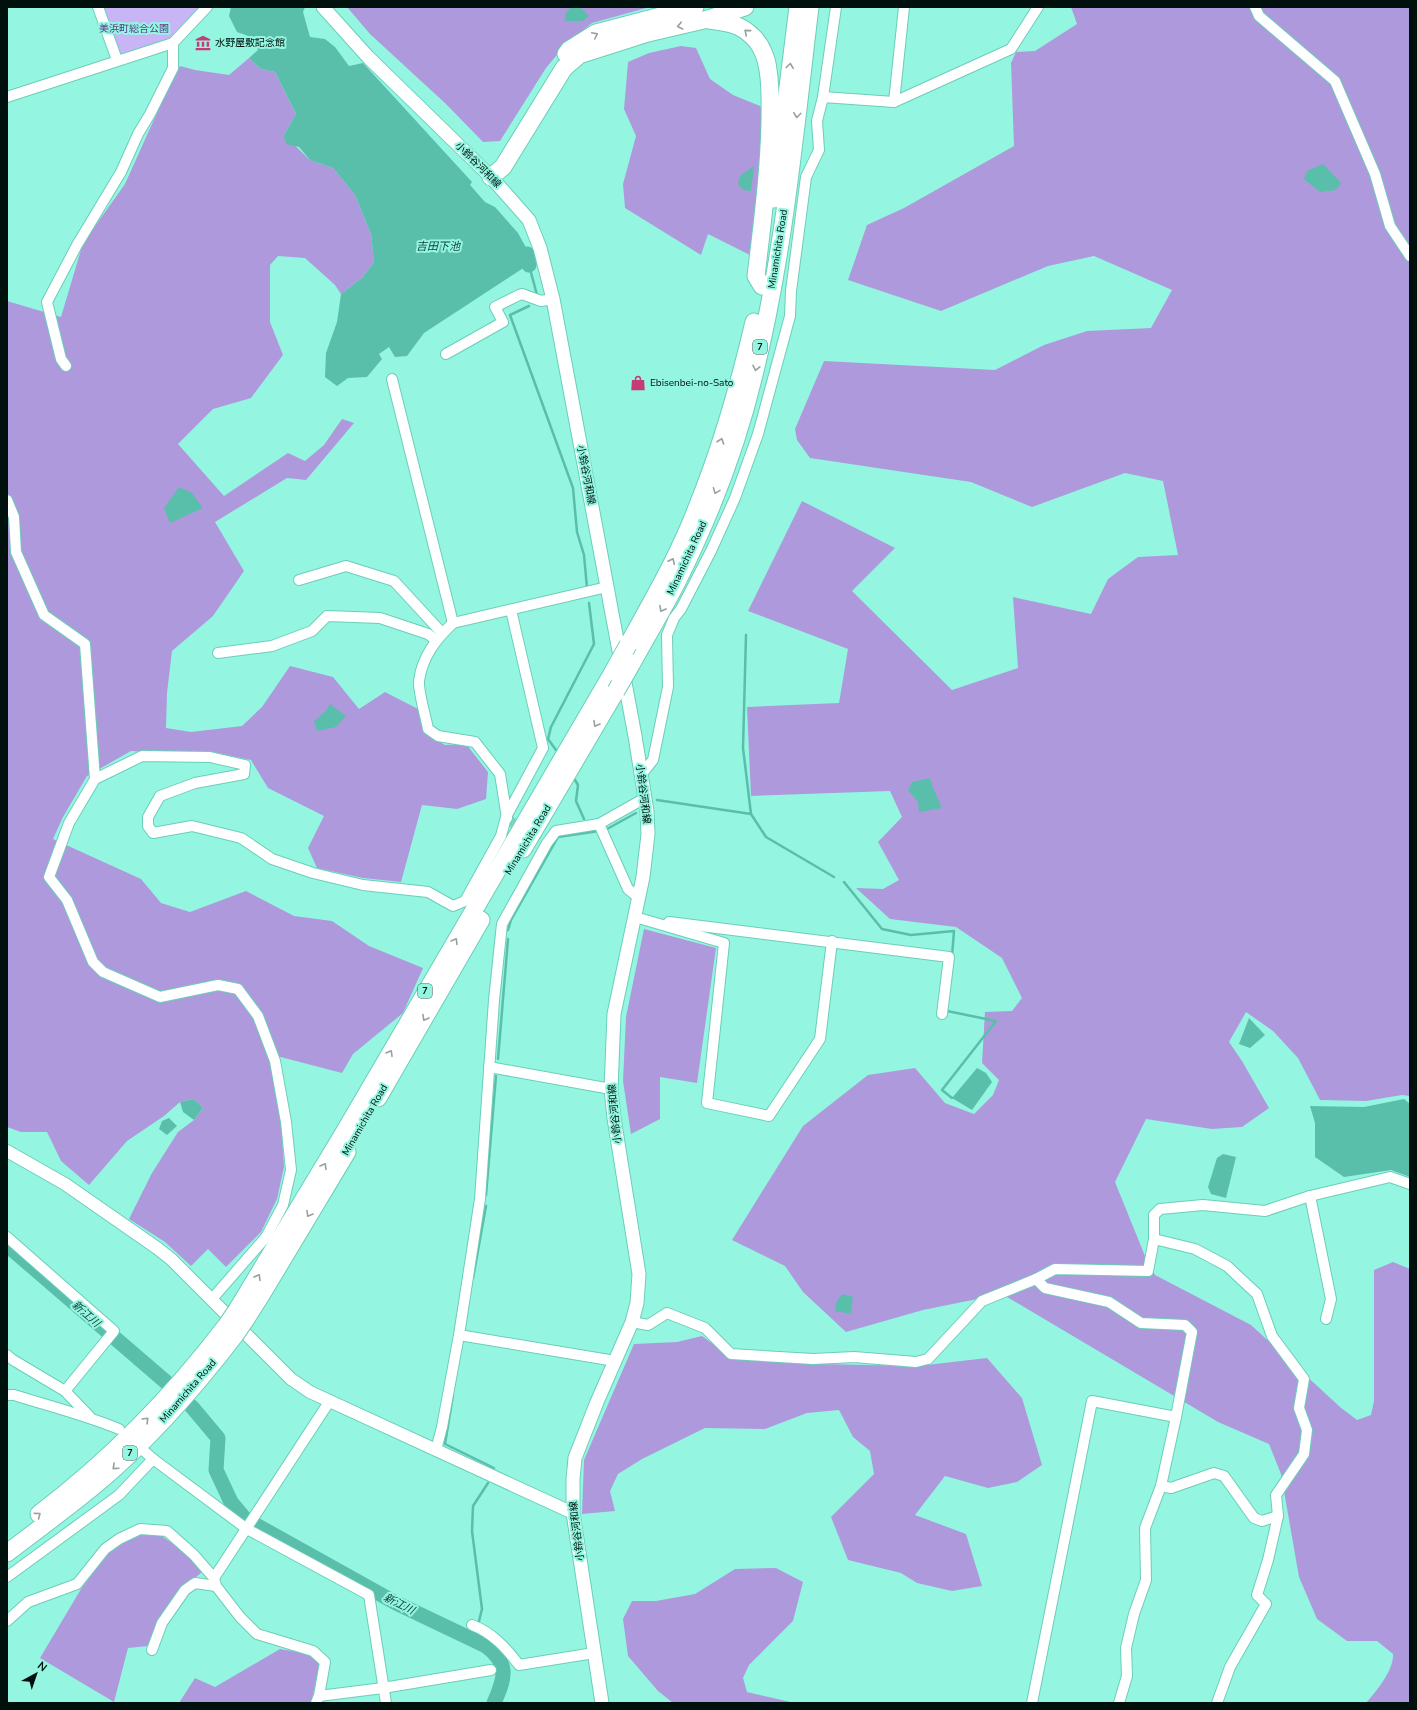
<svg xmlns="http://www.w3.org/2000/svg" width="1417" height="1710" viewBox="0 0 1417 1710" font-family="'Nunito Sans','Noto Sans JP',sans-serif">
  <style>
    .green { fill: #c9b5f6 }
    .forest { fill: #af99dd }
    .water { fill: #59beaa }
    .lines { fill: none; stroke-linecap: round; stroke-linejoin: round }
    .stream { stroke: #59beaa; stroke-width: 2.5 }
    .river { stroke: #59beaa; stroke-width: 15 }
    .minor-tunnel { stroke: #7ed4c1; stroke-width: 10; stroke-dasharray: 10 5; stroke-linecap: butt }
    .minor-casing { stroke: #6bceb9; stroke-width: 12 }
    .tertiary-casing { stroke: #6bceb9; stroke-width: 14 }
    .secondary-casing { stroke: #6bceb9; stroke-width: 15 }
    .motorway-casing { stroke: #6bceb9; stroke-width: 19 }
    .minor { stroke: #fff; stroke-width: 10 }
    .tertiary { stroke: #fff; stroke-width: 12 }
    .secondary { stroke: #fff; stroke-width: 13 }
    .motorway { stroke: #fff; stroke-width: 17 }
    .motorway-bridge-casing { stroke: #6bceb9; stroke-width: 19; stroke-linecap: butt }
    .motorway-bridge { stroke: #fff; stroke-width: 17 }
    .oneway { stroke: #999f9e }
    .labels { text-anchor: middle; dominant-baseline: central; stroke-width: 4; stroke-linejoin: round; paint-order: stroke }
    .shield { fill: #94f6e1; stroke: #2c554c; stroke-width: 1 }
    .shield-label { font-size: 9px; font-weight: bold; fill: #00100c }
    .park-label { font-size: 10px; fill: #573889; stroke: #94f6e1 }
    .poi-label { font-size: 10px; fill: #00100c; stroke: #94f6e1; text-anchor: start }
    .street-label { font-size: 10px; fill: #00100c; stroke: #94f6e1 }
    .water-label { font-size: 11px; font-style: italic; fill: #14423a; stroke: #94f6e1 }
  </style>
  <rect width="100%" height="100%" fill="#94f6e1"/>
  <path class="green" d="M103,7H202L172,39L121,56Z"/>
  <g class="forest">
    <path d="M347,7H650L592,23L566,44L546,68L500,141L483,142L446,104L370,34Z"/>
    <path d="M1071,7H1410V1096L1402,1095L1366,1101L1320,1100L1298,1058L1273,1031L1246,1012L1229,1042L1242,1061L1269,1108L1242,1127L1212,1129L1146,1119L1115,1182L1145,1256L1155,1275L1251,1325L1340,1407L1357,1420L1371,1415L1374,1401V1270L1393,1262L1410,1269V1703H1366C1376,1692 1394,1670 1393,1654L1377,1641H1347L1317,1619L1299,1577L1281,1474L1269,1444L1218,1422L1002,1294L923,1310L846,1332L803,1292L785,1266L732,1240L803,1126L868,1075L915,1068L945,1103L974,1114L993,1095L999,1080L982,1063L985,1012L1012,1011L1022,998L1002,958L956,927L890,919L856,888L883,889L899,880L878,842L902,817L890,791L751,796L747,707L839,703L848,649L748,611L802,501L895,548L852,591L952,690L1018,668L1013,597L1091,614L1108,579L1138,557L1178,555L1163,481L1125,473L1032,507L971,482L810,458L797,440L795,429L824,361L995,370L1044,345L1087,331L1151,328L1172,290L1094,256L1048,266L941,311L848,280L867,225L904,208L1014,146L1011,63L1016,52L1035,51L1077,24Z"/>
    <path d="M681,46L696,48L710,79L733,95L760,106L766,120L750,255L708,234L701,255L625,208L623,184L636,136L624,109L628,62L649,53Z"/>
    <path d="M249,58L261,69L275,72L296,114L284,135L310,160L333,168L355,195L371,234L374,262L363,277L341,294L335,285L305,258L278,256L270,265V322L283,355L251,398L213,409L178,444L224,496L288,453L305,461L324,445L342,419L354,423L306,480L287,478L215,522L244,571L213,616L172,651L167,693L166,728L191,732L242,726L262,707L290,666L333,677L359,709L385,692L418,709L424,732L445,745L466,744L488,772L486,799L457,809L422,805L401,882L363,878L317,868L308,848L324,816L268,788L251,760L207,751L164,753L131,751L87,776L63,817L53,839L141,879L161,903L190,912L246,891L294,916L332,921L369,946L423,968L403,1013L353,1054L342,1073L269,1054L281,1122L284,1167L277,1199L261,1232L226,1267L208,1249L191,1266L165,1242L129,1219L152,1173L178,1132L194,1120L203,1108L194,1099L180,1102L164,1116L127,1141L89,1185L61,1161L47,1132H21L7,1127V301L61,317L83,243L125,184L161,104L180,66L195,70L229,75Z"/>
    <path d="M644,929L716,948L697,1083L660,1077V1119L631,1134L623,1081L626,1017Z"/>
    <path d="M702,1336L732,1358L818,1364L918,1366L987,1358L1022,1398L1042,1465L1017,1482L988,1488L945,1476L915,1515L966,1534L982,1586L952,1591L917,1583L901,1573L848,1560L831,1517L874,1474L870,1451L853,1437L839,1410L807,1413L765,1429L705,1428L642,1459L618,1474L610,1491L615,1511L582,1514L584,1460L634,1344L677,1342Z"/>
    <path d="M140,1533L162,1536L189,1556L202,1572L184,1587L160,1619L148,1646L128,1648L114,1702L40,1658L81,1589L108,1553Z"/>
    <path d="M776,1568L803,1582L793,1621L749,1665L743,1678L747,1692L795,1703H673L658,1691L628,1656L623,1619L632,1601H656L695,1594L735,1569Z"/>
    <path d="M280,1649L310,1654L320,1663L311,1703H179L195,1678L215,1687Z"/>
  </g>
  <g class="water">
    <path d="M231,7H305L303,12L310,37L325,39L335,47L349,66L363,63L472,182L470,185L485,202L495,207L518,233L529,253L524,255L525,267L424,333L407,356L395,357L389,347L379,354L382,359L367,377L348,378L337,386L325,377L326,353L337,322L341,294L363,277L374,262L371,234L355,195L333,168L310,160L299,147L286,144L284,135L296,114L275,72L261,69L249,58L258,50L251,37L237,32L229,16Z"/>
    <path d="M571,7H580L589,16L583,21H565V14Z"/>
    <path d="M1323,164L1341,183L1336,190L1320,192L1304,179L1307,171Z"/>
    <path d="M754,166L751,191L743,190L738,184L740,176Z"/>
    <path d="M179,487L192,493L203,508L170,523L164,508Z"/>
    <path d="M330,704L346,716L336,727L317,731L314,721L326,711Z"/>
    <path d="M930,778L933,788L942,808L919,812L918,802L908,790L912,782Z"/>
    <path d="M1249,1018L1265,1035L1250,1048L1239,1044Z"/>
    <path d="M977,1068L986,1073L992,1082L972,1110L952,1098Z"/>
    <path d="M194,1099L203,1108L194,1120L183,1112L180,1102Z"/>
    <path d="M1404,1099L1410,1104V1177L1391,1170L1344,1177L1315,1157V1123L1310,1106L1364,1107Z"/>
    <path d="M169,1118L177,1126L167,1135L159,1129L162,1121Z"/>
    <path d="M1223,1154L1236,1157L1226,1198L1211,1194L1208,1187L1217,1158Z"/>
    <path d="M843,1294L853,1297L851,1314L835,1311L837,1300Z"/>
  </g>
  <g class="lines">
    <g class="stream">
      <path d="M529,265L537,295"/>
      <path d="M529,306L510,315L573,488L577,532L584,555L587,588"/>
      <path d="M556,750L548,739L551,727L594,644L589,603"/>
      <path d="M575,780L578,785L576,801L584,819"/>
      <path d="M657,800L751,814L743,748L746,635"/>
      <path d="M751,814L766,837L834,877"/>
      <path d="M607,829L636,813"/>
      <path d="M844,882L882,929L911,935L954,931L952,956"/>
      <path d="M508,930L511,920L558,837L599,831"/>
      <path d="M947,1011L996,1021L942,1090L952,1098"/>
      <path d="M498,1059L508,939"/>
      <path d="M486,1195L496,1076"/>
      <path d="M473,1278L486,1206"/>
      <path d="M453,1395L445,1444L494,1468"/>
      <path d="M479,1621L482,1609L472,1531L473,1506L488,1483"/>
      <path d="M474,1639L476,1631"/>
    </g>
    <g class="river">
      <path d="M527,254L529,265"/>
      <path d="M7,1245L166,1382"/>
      <path d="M192,1407L218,1438L216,1470L231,1502L246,1520"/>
      <path d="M256,1525L396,1603L486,1646C510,1664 505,1678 494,1703"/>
    </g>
    <path class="minor-tunnel" d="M510,821L540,839"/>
    <defs>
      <g id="minor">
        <path d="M98,7L117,60"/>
        <path d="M1255,7L1259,16L1335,81L1375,174L1390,226L1410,256"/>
        <path d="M7,97L173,43L207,7"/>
        <path d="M823,97L836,7"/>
        <path d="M894,102L904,7"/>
        <path d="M446,354L503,322L495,307L519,295L522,294L541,301L553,299"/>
        <path d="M66,366L61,359L47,302L77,245L121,172L138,134L150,114L173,68V43"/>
        <path d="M392,379L453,623"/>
        <path d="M7,500L14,517L16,552L44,615L85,644L95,779L69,823L49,877L67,900L93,962L103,972L160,997L218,985L238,989L258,1016L275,1061L286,1122L291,1170L283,1205L266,1237L212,1299"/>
        <path d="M299,580L346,566L394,581L442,633"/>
        <path d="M218,653L272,646L312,631L327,616L380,618L428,634L436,640"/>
        <path d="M641,775L653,760L668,687L667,635L674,618L681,609L711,551L735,498L758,434L790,316L791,291L806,177L819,150L817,121L823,97L894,102L1011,49L1038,7"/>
        <path d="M95,779L142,756L210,757L245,765L244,774L195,783L160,796L148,817V826L153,833L192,826L241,838L272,859L313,873L363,885L428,892L453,906L465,901L501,836L506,817L543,748L511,610"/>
        <path d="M507,818L500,774L475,742L438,736L428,729C426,718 418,691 419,681C422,657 436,639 453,623L607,587"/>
        <path d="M599,824L628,889L638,897"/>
        <path d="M642,919L724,943L707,1103L769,1116L820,1039L832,941"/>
        <path d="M669,922L949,957L942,1014"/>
        <path d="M489,1067L611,1089"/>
        <path d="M1310,1196L1331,1299L1326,1319"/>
        <path d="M7,1237L114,1331L65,1391"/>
        <path d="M1154,1239L1195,1249L1227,1266L1257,1294L1272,1336L1304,1379L1299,1408L1307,1430L1304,1454L1276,1495L1278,1516L1268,1560L1257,1595L1266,1604L1230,1667L1217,1703"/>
        <path d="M1036,1279L1045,1288L1109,1302L1141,1323L1185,1325L1192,1332L1176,1417L1161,1486L1145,1528L1146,1580L1134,1614L1126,1648L1127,1676L1119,1703"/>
        <path d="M632,1322L648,1325L667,1313L705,1328L731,1354L813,1359L854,1357L916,1362L928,1359L982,1301L1036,1279L1055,1269L1148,1271L1154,1239V1215L1160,1209L1203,1205L1265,1211L1310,1196L1390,1177L1410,1184"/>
        <path d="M459,1335L615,1361"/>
        <path d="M7,1355L13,1360L65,1391L90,1417"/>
        <path d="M7,1395H14C49,1406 85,1415 119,1429"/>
        <path d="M436,1450L442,1427L459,1335L480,1199L494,1000L502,924L547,843L556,831L599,824L645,798"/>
        <path d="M144,1451L153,1459L247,1529L369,1595L386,1703"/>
        <path d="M1161,1486L1171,1488L1214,1473L1224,1476L1254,1518L1262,1521L1278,1516"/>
        <path d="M7,1577L119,1495L153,1459"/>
        <path d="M214,1578L329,1402"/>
        <path d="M7,1621L28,1602L77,1584L105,1549L119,1539L140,1529L167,1531L194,1555L214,1578L216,1586L240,1617L257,1634L313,1651L325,1662L319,1696L316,1703"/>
        <path d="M472,1625C493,1633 506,1648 519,1665L594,1653"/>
        <path d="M152,1650L162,1623L185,1590L195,1583L216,1586"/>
        <path d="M319,1696L383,1688L491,1670"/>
        <path d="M1032,1703L1092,1401L1176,1417"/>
      </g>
      <path id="tertiary" d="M7,1151L65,1184L157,1248L171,1259L291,1379L310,1392L573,1513"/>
      <path id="secondary" d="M323,7L368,57L491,177L529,220L540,248L553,299L635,736L647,811L648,834L643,877L614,1014L611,1089L614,1118L639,1274L637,1303L632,1322L597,1402L575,1458L573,1479V1513L602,1703"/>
      <g id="motorway">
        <path d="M709,20C726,22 741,24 753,37C761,44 767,59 768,70C771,87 770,104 770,121C769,173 762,225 756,276L762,286"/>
        <path d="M566,54L569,50L596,33L695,7"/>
        <path d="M491,177L503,167L564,68L579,55L648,33L708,19L745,7"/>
        <path d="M774,199L798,7"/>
        <path d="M628,645C652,601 678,557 696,510C721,449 739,386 754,322"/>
        <path d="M632,663C647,636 663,609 677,582C710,516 737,446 754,375C784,255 795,130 810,7"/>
        <path d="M523,849L616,691"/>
        <path d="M378,1098L481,920"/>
        <path d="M237,1310L345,1131L613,672"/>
        <path d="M246,1319L263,1292L347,1152"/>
        <path d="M39,1514C110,1460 172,1397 226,1326"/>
        <path d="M7,1553C36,1531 66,1509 94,1486C147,1442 193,1390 235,1335"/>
      </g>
    </defs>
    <use href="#minor" class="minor-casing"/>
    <use href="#tertiary" class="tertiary-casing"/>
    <use href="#secondary" class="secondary-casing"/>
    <use href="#motorway" class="motorway-casing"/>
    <use href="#minor" class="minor"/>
    <use href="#tertiary" class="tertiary"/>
    <use href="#secondary" class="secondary"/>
    <use href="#motorway" class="motorway"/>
    <defs>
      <g id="motorway-bridge">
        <path d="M613,672L628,645"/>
        <path d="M616,691L632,663"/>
        <path d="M226,1326L237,1310"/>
        <path d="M235,1335L246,1319"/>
      </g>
    </defs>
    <use href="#motorway-bridge" class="motorway-bridge-casing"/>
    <use href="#motorway-bridge" class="motorway-bridge"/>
  </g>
  <defs><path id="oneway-chevron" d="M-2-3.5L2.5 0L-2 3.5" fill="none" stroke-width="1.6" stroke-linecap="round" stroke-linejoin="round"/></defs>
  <g class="oneway">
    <use href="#oneway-chevron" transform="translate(680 26) rotate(167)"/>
    <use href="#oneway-chevron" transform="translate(747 32) rotate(-140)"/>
    <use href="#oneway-chevron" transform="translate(595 35) rotate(-26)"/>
    <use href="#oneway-chevron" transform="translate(790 66) rotate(-83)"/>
    <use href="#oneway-chevron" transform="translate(797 115) rotate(97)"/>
    <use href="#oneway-chevron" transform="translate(756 368) rotate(102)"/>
    <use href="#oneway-chevron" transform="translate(721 441) rotate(-71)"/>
    <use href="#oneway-chevron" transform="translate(716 491) rotate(111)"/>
    <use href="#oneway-chevron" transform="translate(672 561) rotate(-64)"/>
    <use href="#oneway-chevron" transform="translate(662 609) rotate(119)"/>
    <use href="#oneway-chevron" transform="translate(596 724) rotate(120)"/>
    <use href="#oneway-chevron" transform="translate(455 941) rotate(-59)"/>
    <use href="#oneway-chevron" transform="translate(425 1018) rotate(120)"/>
    <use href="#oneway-chevron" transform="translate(390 1053) rotate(-60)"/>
    <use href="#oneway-chevron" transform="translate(324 1166) rotate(-59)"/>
    <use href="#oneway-chevron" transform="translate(309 1214) rotate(121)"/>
    <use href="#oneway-chevron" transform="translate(258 1277) rotate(-59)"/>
    <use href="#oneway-chevron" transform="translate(146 1420) rotate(-46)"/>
    <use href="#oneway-chevron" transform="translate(115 1467) rotate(138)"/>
    <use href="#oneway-chevron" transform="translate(38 1515) rotate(-37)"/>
  </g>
  <defs>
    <symbol id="museum-bare" viewBox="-9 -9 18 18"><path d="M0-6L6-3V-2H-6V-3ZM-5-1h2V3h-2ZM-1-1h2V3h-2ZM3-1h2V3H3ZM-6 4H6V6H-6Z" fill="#c43b75" stroke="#94f6e1" stroke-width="2.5" paint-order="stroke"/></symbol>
    <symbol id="shop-bare" viewBox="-9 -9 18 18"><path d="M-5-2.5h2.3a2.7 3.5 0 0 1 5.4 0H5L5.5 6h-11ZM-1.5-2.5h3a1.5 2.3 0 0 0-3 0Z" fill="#c43b75" stroke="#94f6e1" stroke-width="2.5" paint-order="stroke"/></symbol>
  </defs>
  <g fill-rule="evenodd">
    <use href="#museum-bare" x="192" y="32" width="22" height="22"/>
    <use href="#shop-bare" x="627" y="372" width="22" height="22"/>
  </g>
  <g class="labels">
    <g class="shield">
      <rect x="753" y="340" width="14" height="14" rx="3"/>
      <rect x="418" y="984" width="14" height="14" rx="3"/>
      <rect x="123" y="1446" width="14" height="14" rx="3"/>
    </g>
    <g class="shield-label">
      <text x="760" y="347">7</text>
      <text x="425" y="991">7</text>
      <text x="130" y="1453">7</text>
    </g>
    <g class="park-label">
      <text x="134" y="29">美浜町総合公園</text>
    </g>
    <g class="poi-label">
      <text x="215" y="43">水野屋敷記念館</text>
      <text x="650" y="383">Ebisenbei-no-Sato</text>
    </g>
    <g class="street-label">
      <text transform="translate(478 165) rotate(45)">小鈴谷河和線</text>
      <text transform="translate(778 249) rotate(-81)">Minamichita Road</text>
      <text transform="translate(586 475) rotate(79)">小鈴谷河和線</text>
      <text transform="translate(687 558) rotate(-65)">Minamichita Road</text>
      <text transform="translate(643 794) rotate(83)">小鈴谷河和線</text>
      <text transform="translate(528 840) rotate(-59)">Minamichita Road</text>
      <text transform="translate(615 1114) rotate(-96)">小鈴谷河和線</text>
      <text transform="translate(365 1120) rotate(-60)">Minamichita Road</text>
      <text transform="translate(188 1391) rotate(-49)">Minamichita Road</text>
      <text transform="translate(577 1531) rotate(-97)">小鈴谷河和線</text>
    </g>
    <g class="water-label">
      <text x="438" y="246">吉田下池</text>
      <text transform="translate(86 1314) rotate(41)">新江川</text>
      <text transform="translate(399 1604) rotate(27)">新江川</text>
    </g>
  </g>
  <rect width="1417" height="1710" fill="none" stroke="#00100c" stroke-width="16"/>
  <g transform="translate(36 1674) rotate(40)" stroke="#94f6e1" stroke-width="3" paint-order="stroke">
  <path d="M0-3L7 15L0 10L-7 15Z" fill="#00100c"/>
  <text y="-6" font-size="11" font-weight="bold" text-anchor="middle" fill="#00100c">N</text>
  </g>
</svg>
